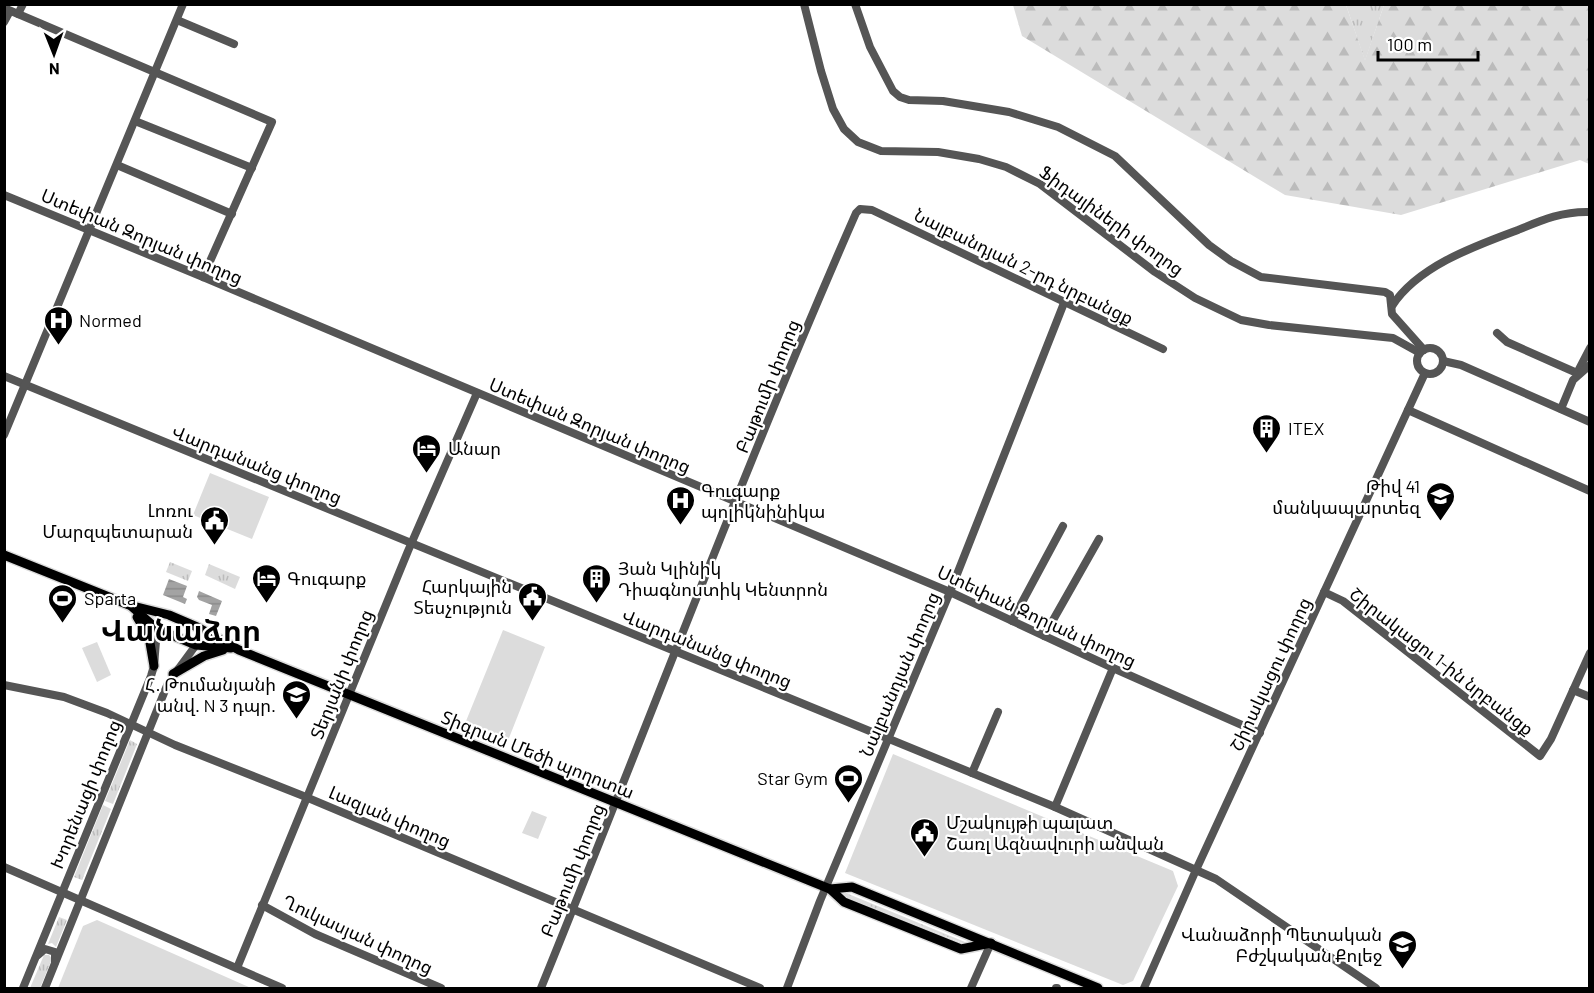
<svg xmlns="http://www.w3.org/2000/svg" width="1594" height="993" viewBox="0 0 1594 993" font-family="Barlow,'Noto Sans Armenian',sans-serif">
  <style>
    .grass { fill: url(#grass-tufts) }
    .forest { fill: url(#forest-firs) }
    .park { fill: #dcdcdc }
    .water { fill: url(#water-rules) }
    .lines { fill: none; stroke-linecap: round; stroke-linejoin: round }
    .major-casing { stroke: #dbdbdb; stroke-width: 12 }
    .minor { stroke: #555; stroke-width: 8 }
    .major { stroke: #000; stroke-width: 9 }
    .labels { text-anchor: middle; dominant-baseline: central; stroke-width: 4.5; stroke-linejoin: round; paint-order: stroke }
    .street-label { font-size: 18px; fill: #000; stroke: #fff }
    .poi-label { font-size: 18px; fill: #000; stroke: #fff; text-anchor: start }
    .town-label { font-size: 30px; font-weight: bold; fill: #000; stroke: #fff }
  </style>
  <defs>
    <pattern id="grass-tufts" width="24" height="20" patternUnits="userSpaceOnUse" patternTransform="scale(1.5)"><rect width="24" height="20" fill="#dcdcdc"/><path d="M3 7l-1-3M5 7V3M7 7l1-3M15 17l-1-3M17 17v-4M19 17l1-3" fill="none" stroke="#bbb"/></pattern>
    <pattern id="forest-firs" width="22" height="20" patternUnits="userSpaceOnUse" patternTransform="scale(1.5)"><rect width="22" height="20" fill="#dcdcdc"/><path d="M5 1l3.5 6h-7zM16 11l3.5 6h-7z" fill="#bbb"/></pattern>
    <pattern id="water-rules" width="6" height="5" patternUnits="userSpaceOnUse" patternTransform="scale(1.5)"><rect width="6" height="5" fill="#a3a3a3"/><path d="M0 2.5h6" fill="none" stroke="#8b8b8b"/></pattern>
  </defs>
  <rect width="100%" height="100%" fill="#fff"/>
  <g class="grass">
    <path d="M1346,5H1384L1365,61Z"/>
    <path d="M170,562L192,571L188,581L166,572Z"/>
    <path d="M209,564L240,577L235,589L205,575Z"/>
    <path d="M130,740L137,744L113,804L105,801Z"/>
    <path d="M103,805L111,809L82,880L74,877Z"/>
    <path d="M846,893L965,942V944L845,897L844,894Z"/>
    <path d="M59,917L67,920L56,947L52,943L48,944Z"/>
    <path d="M44,955H49L52,959L40,988H30Z"/>
  </g>
  <path class="forest" d="M1013,5H1346L1365,60L1384,5H1589V164L1580,160L1401,215L1285,195L1022,36Z"/>
  <g class="park">
    <path d="M210,473L269,497L252,539L193,515Z"/>
    <path d="M503,630L545,647L507,743L464,726Z"/>
    <path d="M97,642L111,675L97,682L82,648Z"/>
    <path d="M893,754L1173,871L1178,886L1133,981L1123,985L845,873Z"/>
    <path d="M532,811L547,817L538,839L522,833Z"/>
    <path d="M97,920L251,988H58L83,926Z"/>
  </g>
  <g class="water">
    <path d="M169,579L187,586L183,597L187,599L185,604L163,595Z"/>
    <path d="M199,591L222,601L216,616L209,614L212,605L199,600L197,597Z"/>
  </g>
  <g class="lines">
    <defs>
      <g id="major">
        <path d="M4,555L129,605L169,615L197,627L239,650L830,889L844,902L961,949L991,943"/>
        <path d="M131,606L157,629L196,645L231,648"/>
        <path d="M137,617L149,637L154,666"/>
        <path d="M173,674L204,656L223,650"/>
        <path d="M830,889L852,887L1098,988"/>
      </g>
    </defs>
    <use href="#major" class="major-casing"/>
    <g class="minor">
      <path d="M804,4L821,71L833,109L844,129L858,142L881,151L938,152L979,159L1006,167L1040,184L1155,272L1195,298L1241,320L1269,325L1393,338L1420,353"/>
      <path d="M855,4L870,47L893,91L900,97L909,100L943,101L1009,112L1058,127L1115,156L1209,245L1231,261L1261,277L1385,292L1390,295L1392,314L1424,350"/>
      <path d="M4,8L272,122L203,277"/>
      <path d="M18,14L23,4"/>
      <path d="M177,20L234,44"/>
      <path d="M4,22L10,11"/>
      <path d="M135,121L252,168"/>
      <path d="M117,165L232,214"/>
      <path d="M4,195L203,277L950,592L1113,668L1260,733"/>
      <path d="M1392,306C1418,266 1475,246 1518,230C1542,220 1563,211 1590,212"/>
      <path d="M1497,333L1507,342L1577,373"/>
      <circle cx="1430" cy="361" r="13"/>
      <path d="M1443,361L1461,365L1590,422"/>
      <path d="M1577,373L1590,348"/>
      <path d="M4,376L1055,807L1216,879L1376,988"/>
      <path d="M1561,409L1573,380L1590,365"/>
      <path d="M1408,410L1590,491"/>
      <path d="M4,435L183,4"/>
      <path d="M1324,592L1343,601L1540,756L1551,739L1590,653"/>
      <path d="M1012,621L1063,526"/>
      <path d="M1044,636L1099,539"/>
      <path d="M4,685L64,697L107,713L175,745L301,795L760,988"/>
      <path d="M1573,690L1590,697"/>
      <path d="M972,773L998,712"/>
      <path d="M1055,807L1113,668"/>
      <path d="M4,867L282,988"/>
      <path d="M262,905L315,934L441,988"/>
      <path d="M38,955L45,949L55,952V962"/>
      <path d="M237,968L408,551L477,393"/>
      <path d="M23,988L151,676L154,666L157,629"/>
      <path d="M45,988L168,683L196,645"/>
      <path d="M541,988C646,730 744,468 856,213L860,209L872,210L1163,349"/>
      <path d="M787,988L820,901L950,592L1064,303"/>
      <path d="M971,988L991,943"/>
      <path d="M1056,988H1057"/>
      <path d="M1144,988L1196,870L1425,373"/>
    </g>
    <use href="#major" class="major"/>
  </g>
  <defs>
    <symbol id="hospital-pin" viewBox="-11 -11 22 30"><path d="M0 17L-7.5 6A9.5 9.5 0 1 1 7.5 6Z" fill="#000" stroke="#fff"/><path d="M-5-5h3v3.5h4V-5h3V5h-3V1.5h-4V5h-3Z" fill="#fff"/></symbol>
    <symbol id="building-pin" viewBox="-11 -11 22 30"><path d="M0 17L-7.5 6A9.5 9.5 0 1 1 7.5 6Z" fill="#000" stroke="#fff"/><path d="M-4-6H4V6H1V3H-1V6H-4ZM-2.5-4.3h1.7v1.8h-1.7ZM.8-4.3h1.7v1.8H.8ZM-2.5-1h1.7V.8h-1.7ZM.8-1h1.7V.8H.8Z" fill="#fff"/></symbol>
    <symbol id="hotel-pin" viewBox="-11 -11 22 30"><path d="M0 17L-7.5 6A9.5 9.5 0 1 1 7.5 6Z" fill="#000" stroke="#fff"/><path d="M-6-4.5h1.5V1H6V5H4.5V3h-9V5H-6ZM-4 0a1.8 1.8 0 1 1 3.6 0ZM.5 0V-2.5h3Q6-2.5 6 0Z" fill="#fff"/></symbol>
    <symbol id="school-pin" viewBox="-11 -11 22 30"><path d="M0 17L-7.5 6A9.5 9.5 0 1 1 7.5 6Z" fill="#000" stroke="#fff"/><path d="M0-5L7-2L0 1L-7-2ZM-4 1L0 2.5L4 1V4Q0 6-4 4Z" fill="#fff"/></symbol>
    <symbol id="civic-pin" viewBox="-11 -11 22 30"><path d="M0 17L-7.5 6A9.5 9.5 0 1 1 7.5 6Z" fill="#000" stroke="#fff"/><path d="M-.6-6.5H3V-4.5H.6V-3L4-1V1h2V6H-6V1h2V-1L-.6-3ZM-1.2 2.5V6h2.4V2.5Z" fill="#fff"/></symbol>
    <symbol id="stadium-pin" viewBox="-11 -11 22 30"><path d="M0 17L-7.5 6A9.5 9.5 0 1 1 7.5 6Z" fill="#000" stroke="#fff"/><path d="M0-5a6.5 5 0 1 0 0 10a6.5 5 0 1 0 0-10ZM-3.5-1.8h7v3.6h-7Z" fill="#fff"/></symbol>
    <symbol id="university-pin" viewBox="-11 -11 22 30"><path d="M0 17L-7.5 6A9.5 9.5 0 1 1 7.5 6Z" fill="#000" stroke="#fff"/><path d="M0-5L7-2L0 1L-7-2ZM-4 1L0 2.5L4 1V4Q0 6-4 4Z" fill="#fff"/></symbol>
  </defs>
  <g fill-rule="evenodd">
    <use href="#hospital-pin" x="42" y="304" width="33" height="45"/>
    <use href="#building-pin" x="1250" y="412" width="33" height="45"/>
    <use href="#hotel-pin" x="410" y="432" width="33" height="45"/>
    <use href="#school-pin" x="1424" y="480" width="33" height="45"/>
    <use href="#hospital-pin" x="664" y="484" width="33" height="45"/>
    <use href="#civic-pin" x="198" y="504" width="33" height="45"/>
    <use href="#hotel-pin" x="250" y="562" width="33" height="45"/>
    <use href="#building-pin" x="580" y="562" width="33" height="45"/>
    <use href="#civic-pin" x="516" y="580" width="33" height="45"/>
    <use href="#stadium-pin" x="46" y="582" width="33" height="45"/>
    <use href="#school-pin" x="280" y="678" width="33" height="45"/>
    <use href="#stadium-pin" x="832" y="762" width="33" height="45"/>
    <use href="#civic-pin" x="908" y="816" width="33" height="45"/>
    <use href="#university-pin" x="1386" y="928" width="33" height="45"/>
  </g>
  <g class="labels">
    <g class="street-label">
      <text transform="translate(1112 220) rotate(36)">Ֆիդայիների փողոց</text>
      <text transform="translate(142 236) rotate(23)">Ստեփան Զորյան փողոց</text>
      <text transform="translate(1024 266) rotate(26)">Նալբանդյան 2-րդ նրբանցք</text>
      <text transform="translate(767 386) rotate(-68)">Բաթումի փողոց</text>
      <text transform="translate(590 425) rotate(23)">Ստեփան Զորյան փողոց</text>
      <text transform="translate(257 464) rotate(22)">Վարդանանց փողոց</text>
      <text transform="translate(1037 616) rotate(25)">Ստեփան Զորյան փողոց</text>
      <text transform="translate(707 648) rotate(22)">Վարդանանց փողոց</text>
      <text transform="translate(1442 661) rotate(38)">Շիրակացու 1-ին նրբանցք</text>
      <text transform="translate(341 674) rotate(-68)">Տերյանի փողոց</text>
      <text transform="translate(899 674) rotate(-67)">Նալբանդյան փողոց</text>
      <text transform="translate(1270 674) rotate(-65)">Շիրակացու փողոց</text>
      <text transform="translate(538 754) rotate(22)">Տիգրան Մեծի պողոտա</text>
      <text transform="translate(85 794) rotate(-68)">Խորենացի փողոց</text>
      <text transform="translate(390 816) rotate(23)">Լազյան փողոց</text>
      <text transform="translate(572 870) rotate(-68)">Բաթումի փողոց</text>
      <text transform="translate(358 934) rotate(25)">Ղուկասյան փողոց</text>
    </g>
    <g class="poi-label">
      <text x="79" y="320">Normed</text>
      <text x="1288" y="428">ITEX</text>
      <text x="448" y="448">Անար</text>
      <text x="1420" y="486" text-anchor="end">Թիվ 41<tspan x="1420" dy="21">մանկապարտեզ</tspan></text>
      <text x="701" y="490">Գուգարք<tspan x="701" dy="21">պոլիկնինիկա</tspan></text>
      <text x="193" y="510" text-anchor="end">Լոռու<tspan x="193" dy="21">Մարզպետարան</tspan></text>
      <text x="618" y="568">Յան Կլինիկ<tspan x="618" dy="21">Դիագնոստիկ Կենտրոն</tspan></text>
      <text x="287" y="578">Գուգարք</text>
      <text x="512" y="586" text-anchor="end">Հարկային<tspan x="512" dy="21">Տեսչություն</tspan></text>
      <text x="84" y="598">Sparta</text>
      <text x="276" y="684" text-anchor="end">Հ. Թումանյանի<tspan x="276" dy="21">անվ. N 3 դպր.</tspan></text>
      <text x="828" y="778" text-anchor="end">Star Gym</text>
      <text x="946" y="822">Մշակույթի պալատ<tspan x="946" dy="21">Շառլ Ազնավուրի անվան</tspan></text>
      <text x="1382" y="934" text-anchor="end">Վանաձորի Պետական<tspan x="1382" dy="21">Բժշկական Քոլեջ</tspan></text>
    </g>
    <g class="town-label">
      <text x="181" y="629">Վանաձոր</text>
    </g>
  </g>
  <rect width="1594" height="993" fill="none" stroke="#000000" stroke-width="12"/>
  <g transform="translate(54 54) rotate(179)" stroke="#ffffff" stroke-width="4.5" paint-order="stroke">
  <path d="M0-4.5L10 22L0 15L-10 22Z" fill="#000000"/>
  <text y="-9" font-size="16" font-weight="bold" text-anchor="middle" fill="#000000">N</text>
  </g>
  <path d="M1378 51v9h100v-9" fill="none" stroke="#000000" stroke-width="3"/>
  <text x="1387" y="51" font-size="18" fill="#000000" stroke="#ffffff" stroke-width="4.5" paint-order="stroke">100 m</text>
</svg>
